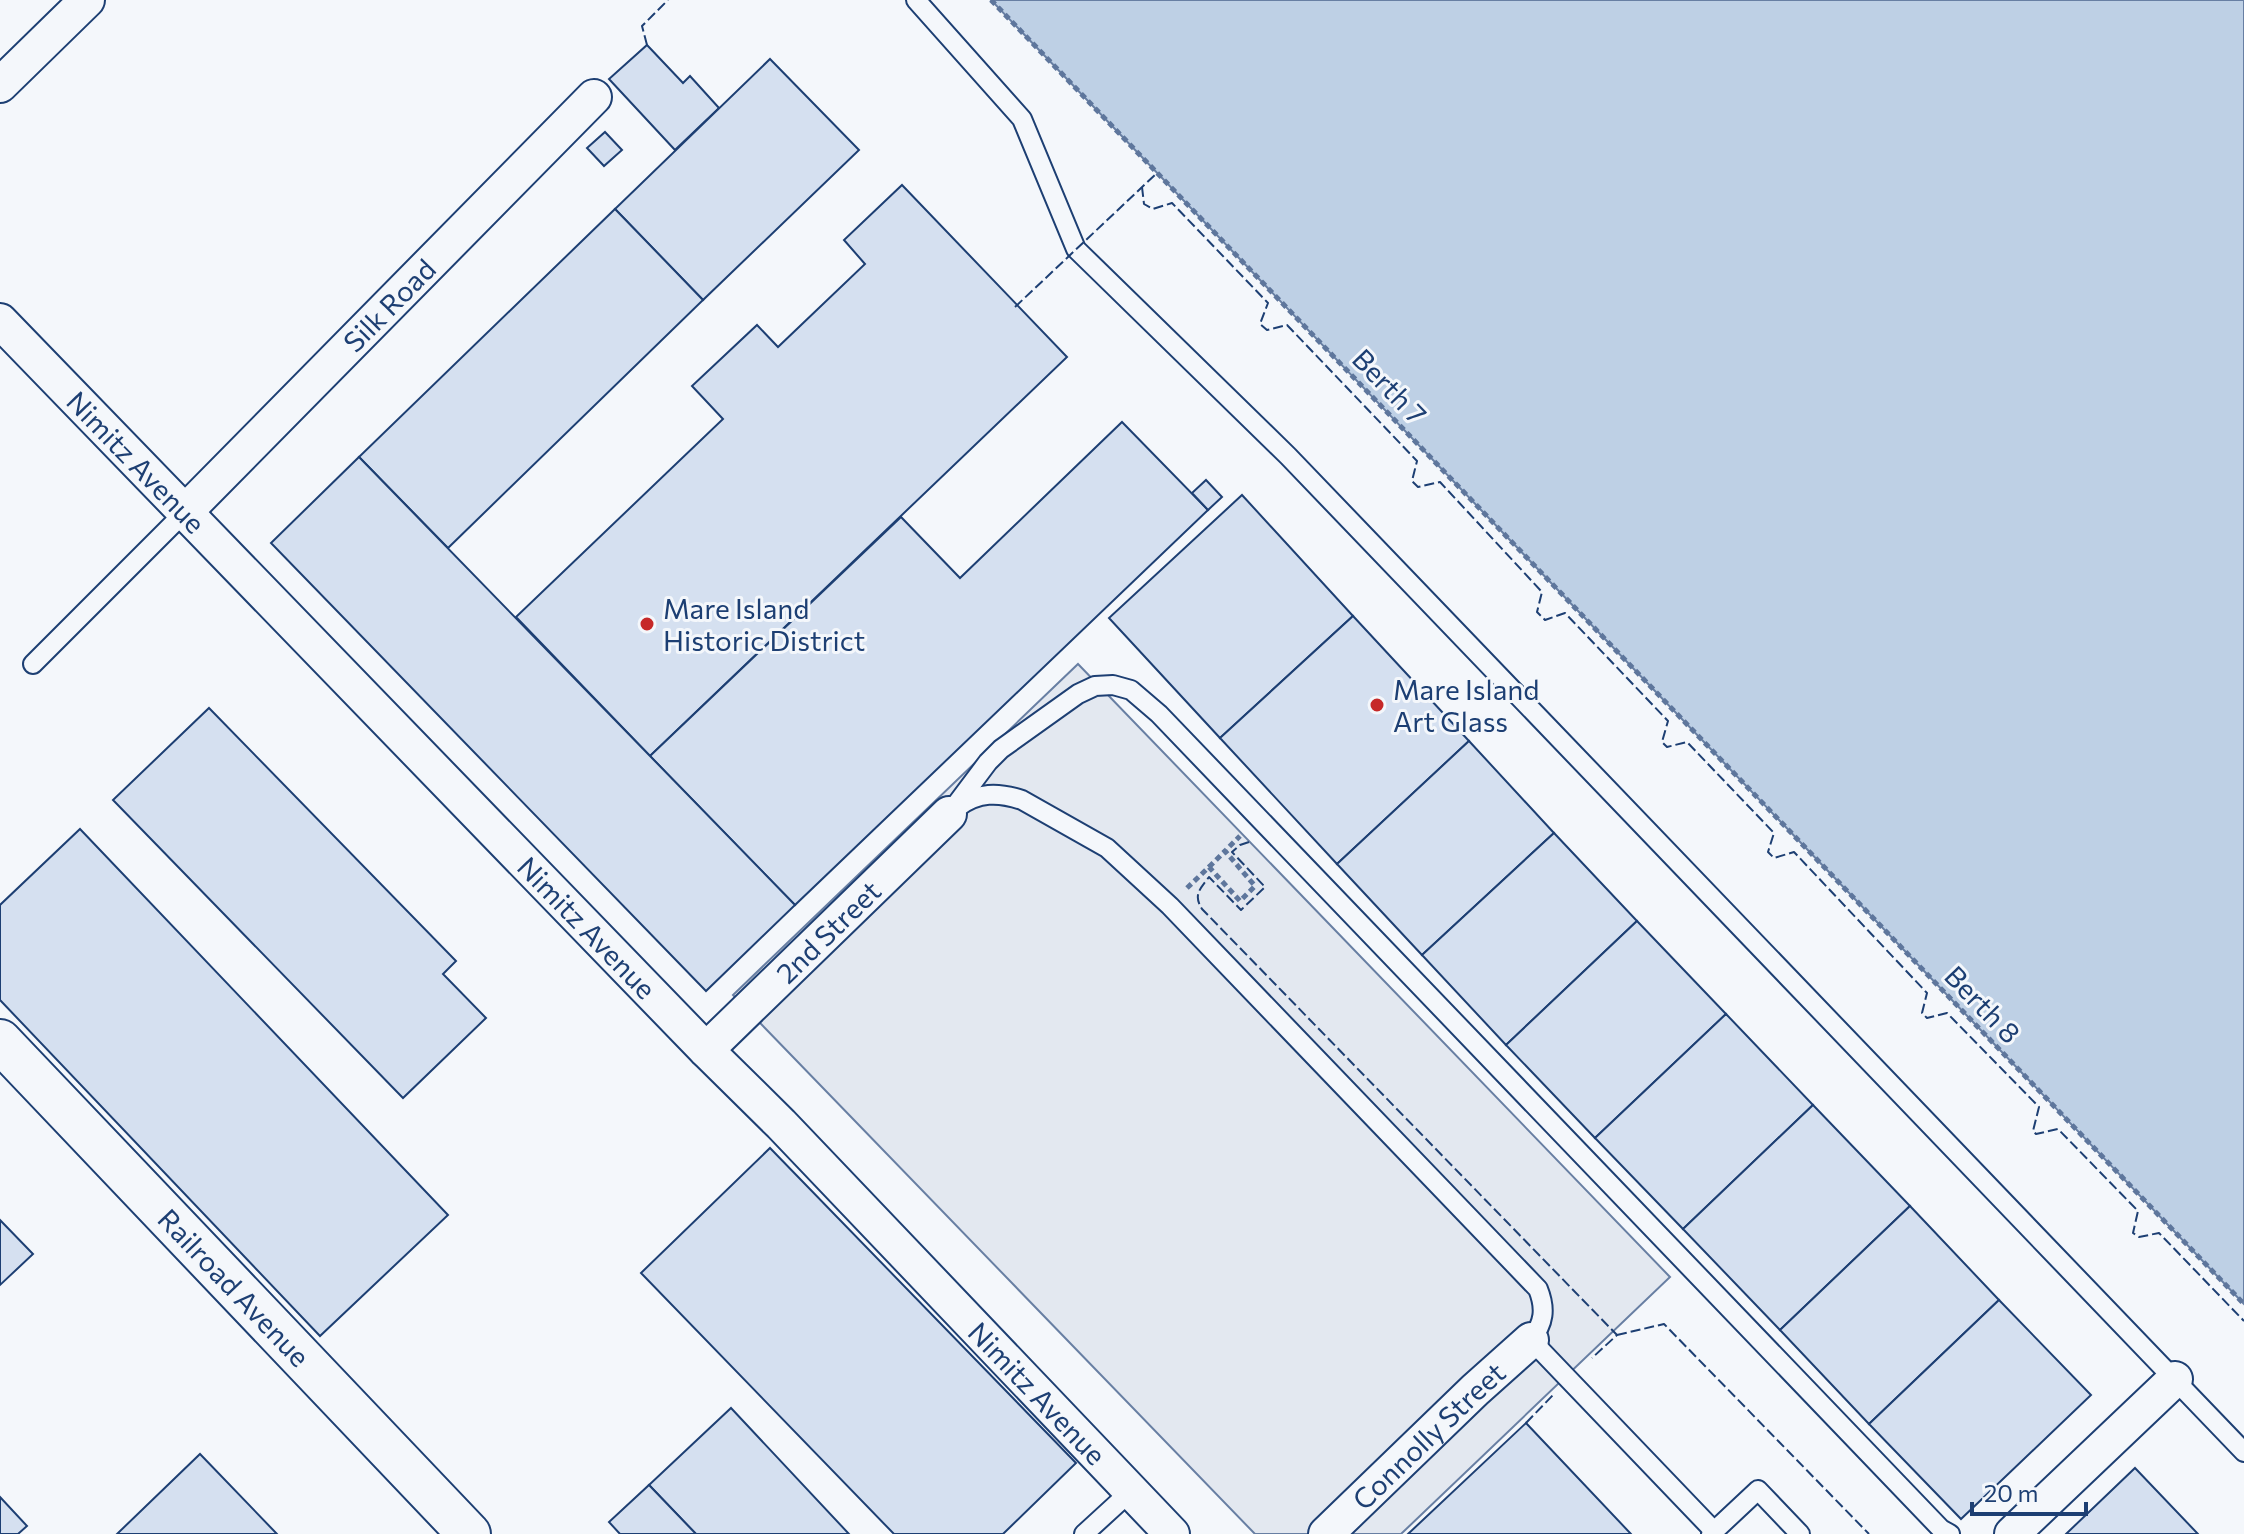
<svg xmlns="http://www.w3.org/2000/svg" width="2244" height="1534" viewBox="0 0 2244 1534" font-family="Commissioner,sans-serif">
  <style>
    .parking { fill: #e3e8f0; stroke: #687fa3; stroke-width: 2 }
    .water { fill: #bed0e5; stroke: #687fa3; stroke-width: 2 }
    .building { fill: #d5e0f0; stroke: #1d3f73; stroke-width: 2 }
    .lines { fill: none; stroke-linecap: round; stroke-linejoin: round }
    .service-casing { stroke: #1d3f73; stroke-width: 22 }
    .minor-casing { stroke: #1d3f73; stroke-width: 38 }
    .tertiary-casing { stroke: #1d3f73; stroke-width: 46 }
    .path { stroke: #5e769c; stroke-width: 5; stroke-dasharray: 6 4; stroke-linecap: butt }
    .service { stroke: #f4f7fb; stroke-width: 18 }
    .minor { stroke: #f4f7fb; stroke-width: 34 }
    .tertiary { stroke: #f4f7fb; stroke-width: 42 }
    .fence { stroke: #1d3f73; stroke-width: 2; stroke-dasharray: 10 4; stroke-linecap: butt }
    .poi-dot { fill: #c62828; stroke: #f4f7fb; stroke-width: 3 }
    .labels { text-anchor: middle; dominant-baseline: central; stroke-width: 6; stroke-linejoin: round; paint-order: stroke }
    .street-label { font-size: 28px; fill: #1d3f73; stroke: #f4f7fb }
    .poi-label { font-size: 28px; fill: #1d3f73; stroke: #f4f7fb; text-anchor: start }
  </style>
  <rect width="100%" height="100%" fill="#f4f7fb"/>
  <path class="parking" d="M1078,664L1670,1277L1401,1534H1255L733,995Z"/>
  <path class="water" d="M991,0H2244V1304Z"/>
  <g class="building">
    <path d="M647,45L683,83L690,76L719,108L675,150L609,79Z"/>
    <path d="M770,59L859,150L703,300L615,209Z"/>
    <path d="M605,132L622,150L604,166L587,148Z"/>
    <path d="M902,185L1067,357L650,756L516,617L723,419L692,386L757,325L778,347L865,264L844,240Z"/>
    <path d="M615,209L703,300L448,548L359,457Z"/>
    <path d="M1122,422L1208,510L795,905L650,756L901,517L960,578Z"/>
    <path d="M359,457L795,905L706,991L271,543Z"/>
    <path d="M1206,480L1222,497L1208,510L1192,493Z"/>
    <path d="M1242,495L1353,616L1220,738L1109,618Z"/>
    <path d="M1353,616L1469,741L1337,864L1220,738Z"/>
    <path d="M209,708L456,961L443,974L486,1018L403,1098L113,800Z"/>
    <path d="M1469,741L1554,833L1422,955L1337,864Z"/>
    <path d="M80,829L448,1215L320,1336L0,1000V905Z"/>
    <path d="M1554,833L1637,921L1506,1045L1422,955Z"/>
    <path d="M1637,921L1726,1014L1595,1138L1506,1045Z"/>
    <path d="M1726,1014L1813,1105L1683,1229L1595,1138Z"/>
    <path d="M1813,1105L1910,1206L1780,1330L1683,1229Z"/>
    <path d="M770,1148L1076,1463L1003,1534H894L641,1273Z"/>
    <path d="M1910,1206L1999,1300L1869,1424L1780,1330Z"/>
    <path d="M0,1220L33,1254L0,1285Z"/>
    <path d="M1999,1300L2091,1395L1961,1519L1869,1424Z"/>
    <path d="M731,1408L849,1534H696L649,1485Z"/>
    <path d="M1526,1423L1631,1534H1408Z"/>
    <path d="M200,1454L277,1534H117Z"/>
    <path d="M2135,1468L2198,1534H2066Z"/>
    <path d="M649,1485L696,1534H620L609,1522Z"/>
    <path d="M0,1497L27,1526L18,1534H0Z"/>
  </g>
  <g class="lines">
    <defs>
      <g id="service">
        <path d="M916,0L1022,119L1076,249L1288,456L2244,1452"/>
        <path d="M33,664L184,513"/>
        <path d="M958,807C978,792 998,792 1022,800L1107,848L1170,906L1538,1289C1546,1309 1544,1323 1531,1340L1714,1531"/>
        <path d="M949,814L988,762L1001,749L1078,694L1095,686L1113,685L1131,690L1159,714L1941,1529L1950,1534"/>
        <path d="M1084,1534L1131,1491"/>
        <path d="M1711,1534L1758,1490L1800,1534"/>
      </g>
      <g id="minor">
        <path d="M0,85L87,0"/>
        <path id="s1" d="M0,321L706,1050L781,1124L1172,1534"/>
        <path id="s2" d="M184,513L594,97"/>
        <path id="s3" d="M706,1050L949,814"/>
        <path id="s4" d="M1326,1534L1475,1390L1531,1340"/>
        <path d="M2012,1534L2175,1379"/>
      </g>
      <g id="tertiary">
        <path id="s5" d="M0,1041L469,1534"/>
      </g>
    </defs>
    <use href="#service" class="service-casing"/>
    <use href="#minor" class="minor-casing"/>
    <use href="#tertiary" class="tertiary-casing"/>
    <g class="path">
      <path d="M991,0L2244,1304"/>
      <path d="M1209,867L1225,851"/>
      <path d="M1187,888L1209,867L1240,901L1255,886L1225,851L1240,836"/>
    </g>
    <use href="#service" class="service"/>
    <use href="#minor" class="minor"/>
    <use href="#tertiary" class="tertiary"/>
    <g class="fence">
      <path d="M647,45L642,26L668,0"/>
      <path d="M1142,187L1144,204L1153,209L1172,203L1268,303L1260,324L1267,330L1287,325L1417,461L1412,481L1418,487L1440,482L1542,592L1537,612L1545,620L1565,613L1668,721L1662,742L1667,747L1687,742L1774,833L1768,852L1774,858L1794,852L1927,993L1922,1013L1927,1018L1947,1013L2039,1107L2033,1131L2036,1134L2058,1129L2138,1211L2133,1233L2139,1237L2159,1233L2244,1321"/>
      <path d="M1015,307L1157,173"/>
      <path d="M1249,842L1240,845L1232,852L1265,887L1241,910L1209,877C1200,889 1193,895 1202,909L1617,1335L1592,1358"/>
      <path d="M1617,1335L1664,1324L1869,1534"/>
      <path d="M1526,1423L1554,1394"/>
    </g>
  </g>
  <g class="poi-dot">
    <circle cx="647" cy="624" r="8"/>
    <circle cx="1377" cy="705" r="8"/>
  </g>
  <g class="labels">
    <g class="street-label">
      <text stroke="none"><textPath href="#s2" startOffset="292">Silk Road</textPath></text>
      <text transform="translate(1390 386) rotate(46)">Berth 7</text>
      <text stroke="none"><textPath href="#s1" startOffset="196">Nimitz Avenue</textPath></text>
      <text stroke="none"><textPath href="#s1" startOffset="844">Nimitz Avenue</textPath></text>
      <text stroke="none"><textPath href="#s3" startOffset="170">2nd Street</textPath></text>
      <text transform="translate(1983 1004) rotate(46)">Berth 8</text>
      <text stroke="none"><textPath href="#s5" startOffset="340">Railroad Avenue</textPath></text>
      <text stroke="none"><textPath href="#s1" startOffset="1492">Nimitz Avenue</textPath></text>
      <text stroke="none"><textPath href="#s4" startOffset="142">Connolly Street</textPath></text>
    </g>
    <g class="poi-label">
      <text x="663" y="608">Mare Island<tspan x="663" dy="32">Historic District</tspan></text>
      <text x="1393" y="689">Mare Island<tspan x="1393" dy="32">Art Glass</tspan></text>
    </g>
  </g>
  <path d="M1972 1502v12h114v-12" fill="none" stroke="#1d3f73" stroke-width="4"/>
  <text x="1984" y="1502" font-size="24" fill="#1d3f73" stroke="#f4f7fb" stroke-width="6" paint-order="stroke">20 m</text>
</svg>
